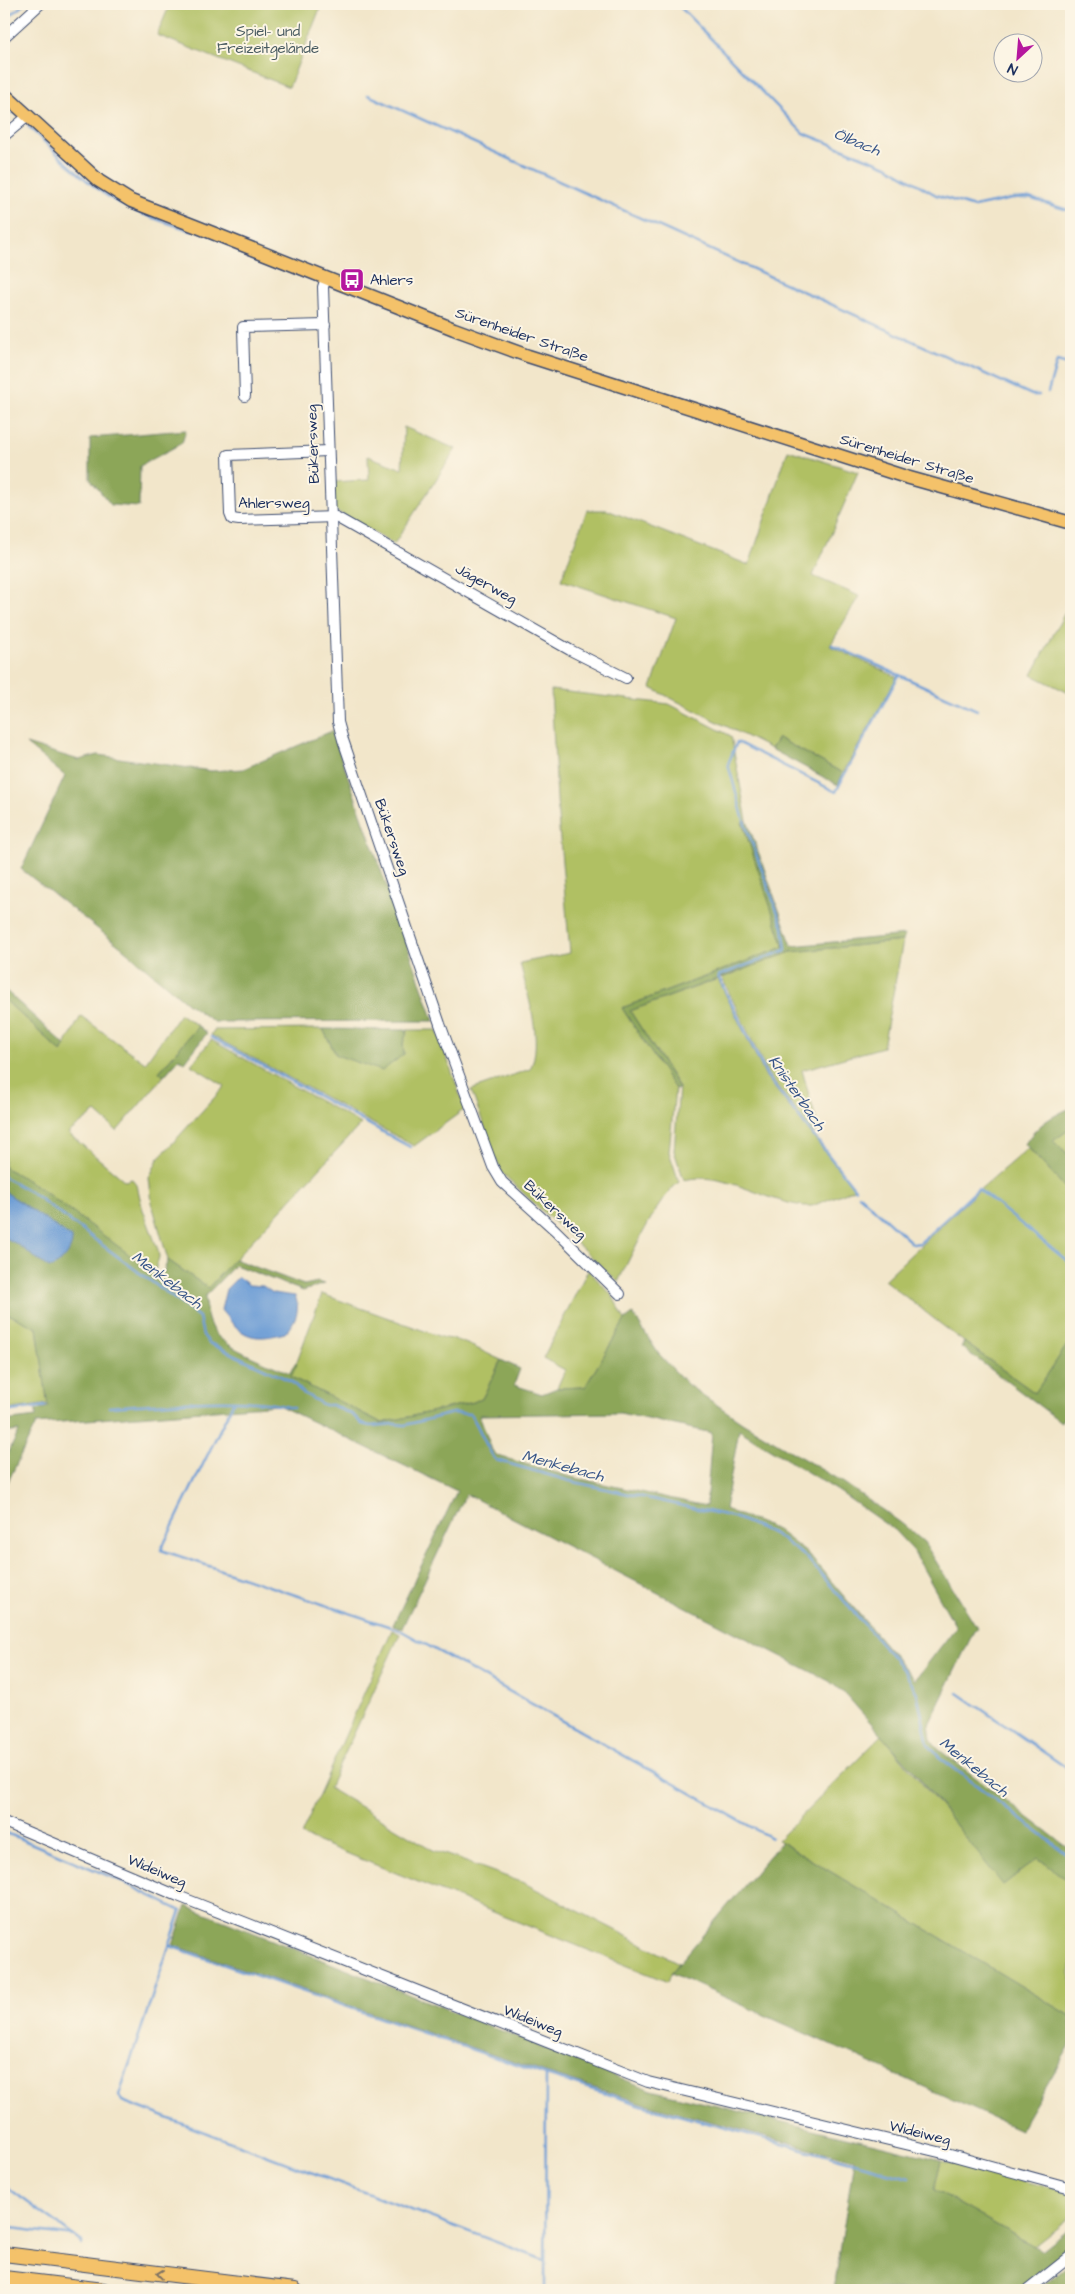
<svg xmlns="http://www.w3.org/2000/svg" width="1075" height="2294" viewBox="0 0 1075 2294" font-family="'Architects Daughter',sans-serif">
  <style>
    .green { fill: #b0c063; stroke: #667860 }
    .forest { fill: #8ca659; stroke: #546a5c; fill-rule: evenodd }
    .water { fill: #6c9cd5; stroke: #44669a }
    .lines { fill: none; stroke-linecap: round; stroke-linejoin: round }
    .stream { stroke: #6c9cd5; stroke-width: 2.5 }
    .minor-casing { stroke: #3b4a6e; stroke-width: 12 }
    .major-casing { stroke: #3b4a6e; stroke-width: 15 }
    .highway-casing { stroke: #3b4a6e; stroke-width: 16 }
    .minor { stroke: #fff; stroke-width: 10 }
    .major { stroke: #f4c26a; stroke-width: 12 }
    .highway { stroke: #f4c26a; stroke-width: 14 }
    .oneway { stroke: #7d7163 }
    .labels { text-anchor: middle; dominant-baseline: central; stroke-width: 4; stroke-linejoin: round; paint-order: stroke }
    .park-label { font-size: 15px; fill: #485a60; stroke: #fcf5e5 }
    .poi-label { font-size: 15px; fill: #1b2f5e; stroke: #fcf5e5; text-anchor: start }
    .street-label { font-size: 15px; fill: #1b2f5e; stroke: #fcf5e5 }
    .water-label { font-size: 16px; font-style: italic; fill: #375588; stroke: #fcf5e5 }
  </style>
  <rect width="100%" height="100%" fill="#fcf5e5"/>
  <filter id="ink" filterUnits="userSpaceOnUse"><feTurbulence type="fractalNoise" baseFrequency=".02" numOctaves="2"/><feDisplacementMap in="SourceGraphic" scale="10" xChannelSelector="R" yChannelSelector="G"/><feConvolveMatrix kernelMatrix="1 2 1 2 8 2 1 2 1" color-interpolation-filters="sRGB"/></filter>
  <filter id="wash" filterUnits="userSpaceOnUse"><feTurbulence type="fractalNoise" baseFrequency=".0096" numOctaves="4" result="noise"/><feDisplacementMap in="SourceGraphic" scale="20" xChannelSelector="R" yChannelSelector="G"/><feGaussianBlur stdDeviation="1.12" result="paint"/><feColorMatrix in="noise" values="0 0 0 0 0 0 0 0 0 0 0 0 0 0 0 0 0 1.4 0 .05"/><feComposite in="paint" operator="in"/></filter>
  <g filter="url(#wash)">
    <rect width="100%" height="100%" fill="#f2e6ca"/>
    <g class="green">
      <path d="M170,4H315L321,6L289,87L157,35Z"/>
      <path d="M404,427L456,449L394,544L333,509L332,482L369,480L368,456L402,469Z"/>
      <path d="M788,450L858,472L813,576L859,596L830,646L897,677L843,773L778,738L771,749L651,688L676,618L561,580L587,510H607L749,565Z"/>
      <path d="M1071,601V694L1032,675Z"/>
      <path d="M551,690L669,704L731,736L747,821L743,822L784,947L622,1008L675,1089L669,1152L679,1182C657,1199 631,1256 618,1282L501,1172L471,1090L530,1069C544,1041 527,994 520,963L570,953L558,817Z"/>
      <path d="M903,941L883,1047L802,1070L819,1130L813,1133L768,1074L722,978L791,952Z"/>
      <path d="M718,979L766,1077L854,1189L812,1206H805C764,1202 724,1170 684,1180L674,1151L679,1087L630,1011Z"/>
      <path d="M4,999L61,1052L81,1016L145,1063L180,1014L198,1026L159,1072L164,1076L117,1131L96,1112L68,1133L125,1181L132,1179L137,1185L142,1207L158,1250L159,1257L154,1274L34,1184L4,1167Z"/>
      <path d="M323,1029L336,1055L404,1054L403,1043L408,1030H437L465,1109L414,1146L211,1035L214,1030Z"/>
      <path d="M211,1040L361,1124L208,1288L168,1260L152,1204L149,1178L158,1159L225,1086L191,1065Z"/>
      <path d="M1071,1128V1158L1053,1141Z"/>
      <path d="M1028,1148L1071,1194V1339L1035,1393L964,1342L884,1280L978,1191Z"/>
      <path d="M588,1270L612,1295L625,1320L585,1387L557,1388L565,1370L543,1358Z"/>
      <path d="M322,1294L444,1338C460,1338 485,1353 501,1360L483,1397L474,1402L382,1423L291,1377Z"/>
      <path d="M4,1312L37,1328L48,1404L4,1410Z"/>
      <path d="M392,1630L400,1634L329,1788L433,1850L524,1883L679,1963L671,1973L668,1982L301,1835Z"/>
      <path d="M882,1735L1004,1884L1038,1858L1071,1883V2016L778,1840Z"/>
      <path d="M941,2160L1071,2193V2217L1034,2246L934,2190Z"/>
    </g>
    <g class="forest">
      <path d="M186,430L182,443L140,466L139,507L111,505L90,479V438Z"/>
      <path d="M332,731L434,1021L214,1022L187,1003L121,947L21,869L65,776L26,744L79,760L98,755L211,771L243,769Z"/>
      <path d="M778,738L843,773L838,785L771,749Z"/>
      <path d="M747,821L792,946L905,935L903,941L791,952L630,1011L679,1088L675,1089L622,1008L784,947L742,822Z"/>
      <path d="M4,989L65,1045L61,1052L4,999Z"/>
      <path d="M198,1026L207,1033L185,1062L179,1059L164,1076L159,1072Z"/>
      <path d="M323,1029L408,1030L403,1043L404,1054L382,1071L336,1055Z"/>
      <path d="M1071,1108V1128L1053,1141L1071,1158V1194L1025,1144C1036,1126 1051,1116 1071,1108Z"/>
      <path d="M4,1167L34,1184L161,1278L168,1260L208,1288L234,1259L304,1285L318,1282L324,1284L303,1291L235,1265L205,1296C205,1308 207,1323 215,1333C226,1348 271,1365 290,1373L295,1363L297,1364L291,1377L382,1423L474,1402L483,1397L501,1360L520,1369L514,1385L542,1394L557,1388L585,1387L625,1320L633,1314L658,1353L688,1385L742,1422L844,1483L901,1523L924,1542L978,1629L974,1631L929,1724L931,1739L938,1749L1071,1850V1883L1038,1858L1003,1885L911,1768L846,1695L829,1681L466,1494L402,1628L393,1625L457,1491L278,1405L36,1424L4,1490V1462L19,1431L4,1433V1421L36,1417V1410L48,1407L37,1328L4,1312ZM620,1413L712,1433L706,1506L571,1477L498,1456L492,1450L479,1415ZM739,1430L838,1491L894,1530L912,1549L956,1627L915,1680L808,1554L777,1530L725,1509Z"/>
      <path d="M1071,1339V1407L1061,1422L961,1347L964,1342L1035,1393Z"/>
      <path d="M781,1842L1071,2016V2044L1020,2130L671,1973Z"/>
      <path d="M186,1906L651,2090L941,2160L934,2190L1041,2250L1071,2226V2247L1016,2290H834L854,2160L646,2104L546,2073L173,1945Z"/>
      <path d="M1071,2264V2290H1037Z"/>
    </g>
    <g class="water">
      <path d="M4,1191L72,1238C73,1251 61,1265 49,1268L17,1244L4,1237Z"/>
      <path d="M238,1277L249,1285L263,1286L273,1293L295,1296C301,1310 295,1322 285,1333C252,1342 242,1337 221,1310L226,1289Z"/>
    </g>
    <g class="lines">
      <g class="stream">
        <path d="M677,4L803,133L887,166L936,195L974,207L1012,199L1029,198L1071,211"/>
        <path d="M4,21L24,4"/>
        <path d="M368,95L1032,395H1039"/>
        <path d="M4,105L12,113"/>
        <path d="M28,126C54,150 79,177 109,197C133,213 164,221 191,231"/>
        <path d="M1048,392L1057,361L1071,365"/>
        <path d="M832,645L899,675"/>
        <path d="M842,780L836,792L737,742L728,764L745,824L783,927L786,950L718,976L767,1076L855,1189"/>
        <path d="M841,781L899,675L977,710"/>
        <path d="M211,1037L410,1147"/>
        <path d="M4,1177L31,1192L199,1317L203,1335L209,1343L291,1381L303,1393L324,1405H332L353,1415L362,1424L370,1426L395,1424L405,1425L453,1413L470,1414C481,1428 484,1446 496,1460L570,1481L734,1517L774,1534L806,1557L904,1670L917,1693L928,1744L938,1756L1071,1857"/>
        <path d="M859,1195L913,1244L920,1243L978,1189L1071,1264"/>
        <path d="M234,1401L161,1550L400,1630L771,1838"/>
        <path d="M109,1407C166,1404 237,1394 293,1408"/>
        <path d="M4,1412L46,1406"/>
        <path d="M958,1693L1071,1771"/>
        <path d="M4,1832L119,1880L181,1911L119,2095L122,2101L544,2260"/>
        <path d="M170,1946L546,2075L645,2106L910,2178"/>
        <path d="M4,2185L82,2242V2244"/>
        <path d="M4,2227L74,2236"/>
        <path d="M545,2290L546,2075"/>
      </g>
    </g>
  </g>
  <g filter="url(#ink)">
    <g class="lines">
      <defs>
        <g id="minor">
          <path d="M4,37L40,4"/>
          <path d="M4,136L28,116"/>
          <path d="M326,278L323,287L338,722L343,740L440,1024L493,1167L502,1182L554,1229L620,1294"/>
          <path d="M245,396L243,327L325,325"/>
          <path d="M328,451L228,455L230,514L232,519L239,520L336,517L570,650L626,678"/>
          <path d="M4,1822L178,1896L648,2082L943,2153L1071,2188"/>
          <path d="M1028,2290L1071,2256"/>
        </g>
        <path id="major" d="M4,94L99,181L131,201L195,226L454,329L528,356L906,477L1071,523"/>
        <g id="highway">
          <path d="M4,2254L295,2290"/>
          <path d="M4,2278L104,2290"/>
        </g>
      </defs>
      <use href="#minor" class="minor-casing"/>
      <use href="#major" class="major-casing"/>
      <use href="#highway" class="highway-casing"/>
      <use href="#minor" class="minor"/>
      <use href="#major" class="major"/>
      <use href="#highway" class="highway"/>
    </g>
    <defs><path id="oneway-chevron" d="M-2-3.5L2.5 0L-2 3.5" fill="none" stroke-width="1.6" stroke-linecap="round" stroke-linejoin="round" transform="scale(1.25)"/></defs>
    <use class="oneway" href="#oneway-chevron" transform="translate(160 2274) rotate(-173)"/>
  </g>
  <defs>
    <symbol id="bus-square" viewBox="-11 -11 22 22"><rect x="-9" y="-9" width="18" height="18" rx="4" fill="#b5179e" stroke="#fcf5e5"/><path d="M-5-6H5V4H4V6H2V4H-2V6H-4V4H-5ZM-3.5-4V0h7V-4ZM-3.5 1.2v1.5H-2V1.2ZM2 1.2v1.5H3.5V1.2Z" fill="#fff"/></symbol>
  </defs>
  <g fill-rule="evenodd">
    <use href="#bus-square" x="338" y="266" width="28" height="28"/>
  </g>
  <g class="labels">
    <g class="park-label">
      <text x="268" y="31">Spiel- und<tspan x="268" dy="17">Freizeitgelände</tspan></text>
    </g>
    <g class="poi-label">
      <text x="370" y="280">Ahlers</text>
    </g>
    <g class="street-label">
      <text transform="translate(522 335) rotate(19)">Sürenheider Straße</text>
      <text transform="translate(313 444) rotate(-92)">Bükersweg</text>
      <text transform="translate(907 459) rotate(17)">Sürenheider Straße</text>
      <text x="274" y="503">Ahlersweg</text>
      <text transform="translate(486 584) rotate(29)">Jägerweg</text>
      <text transform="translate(392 837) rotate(71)">Bükersweg</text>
      <text transform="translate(555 1210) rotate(43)">Bükersweg</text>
      <text transform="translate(157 1871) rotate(23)">Wideiweg</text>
      <text transform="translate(533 2021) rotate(22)">Wideiweg</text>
      <text transform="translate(920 2133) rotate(14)">Wideiweg</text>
    </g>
    <g class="water-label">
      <text transform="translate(857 142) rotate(22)">Ölbach</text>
      <text transform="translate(797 1093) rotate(55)">Knisterbach</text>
      <text transform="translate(167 1280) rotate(37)">Menkebach</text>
      <text transform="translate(563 1466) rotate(15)">Menkebach</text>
      <text transform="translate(974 1767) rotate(39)">Menkebach</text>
    </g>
  </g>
  <rect width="1075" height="2294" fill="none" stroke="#fcf5e5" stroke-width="20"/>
  <g transform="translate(1018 58) rotate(206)"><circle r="24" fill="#fcf5e5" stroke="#a2a6af"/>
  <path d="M0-4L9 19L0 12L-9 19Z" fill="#b5179e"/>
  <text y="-8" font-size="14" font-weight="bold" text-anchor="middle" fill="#1b2f5e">N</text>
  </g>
</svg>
